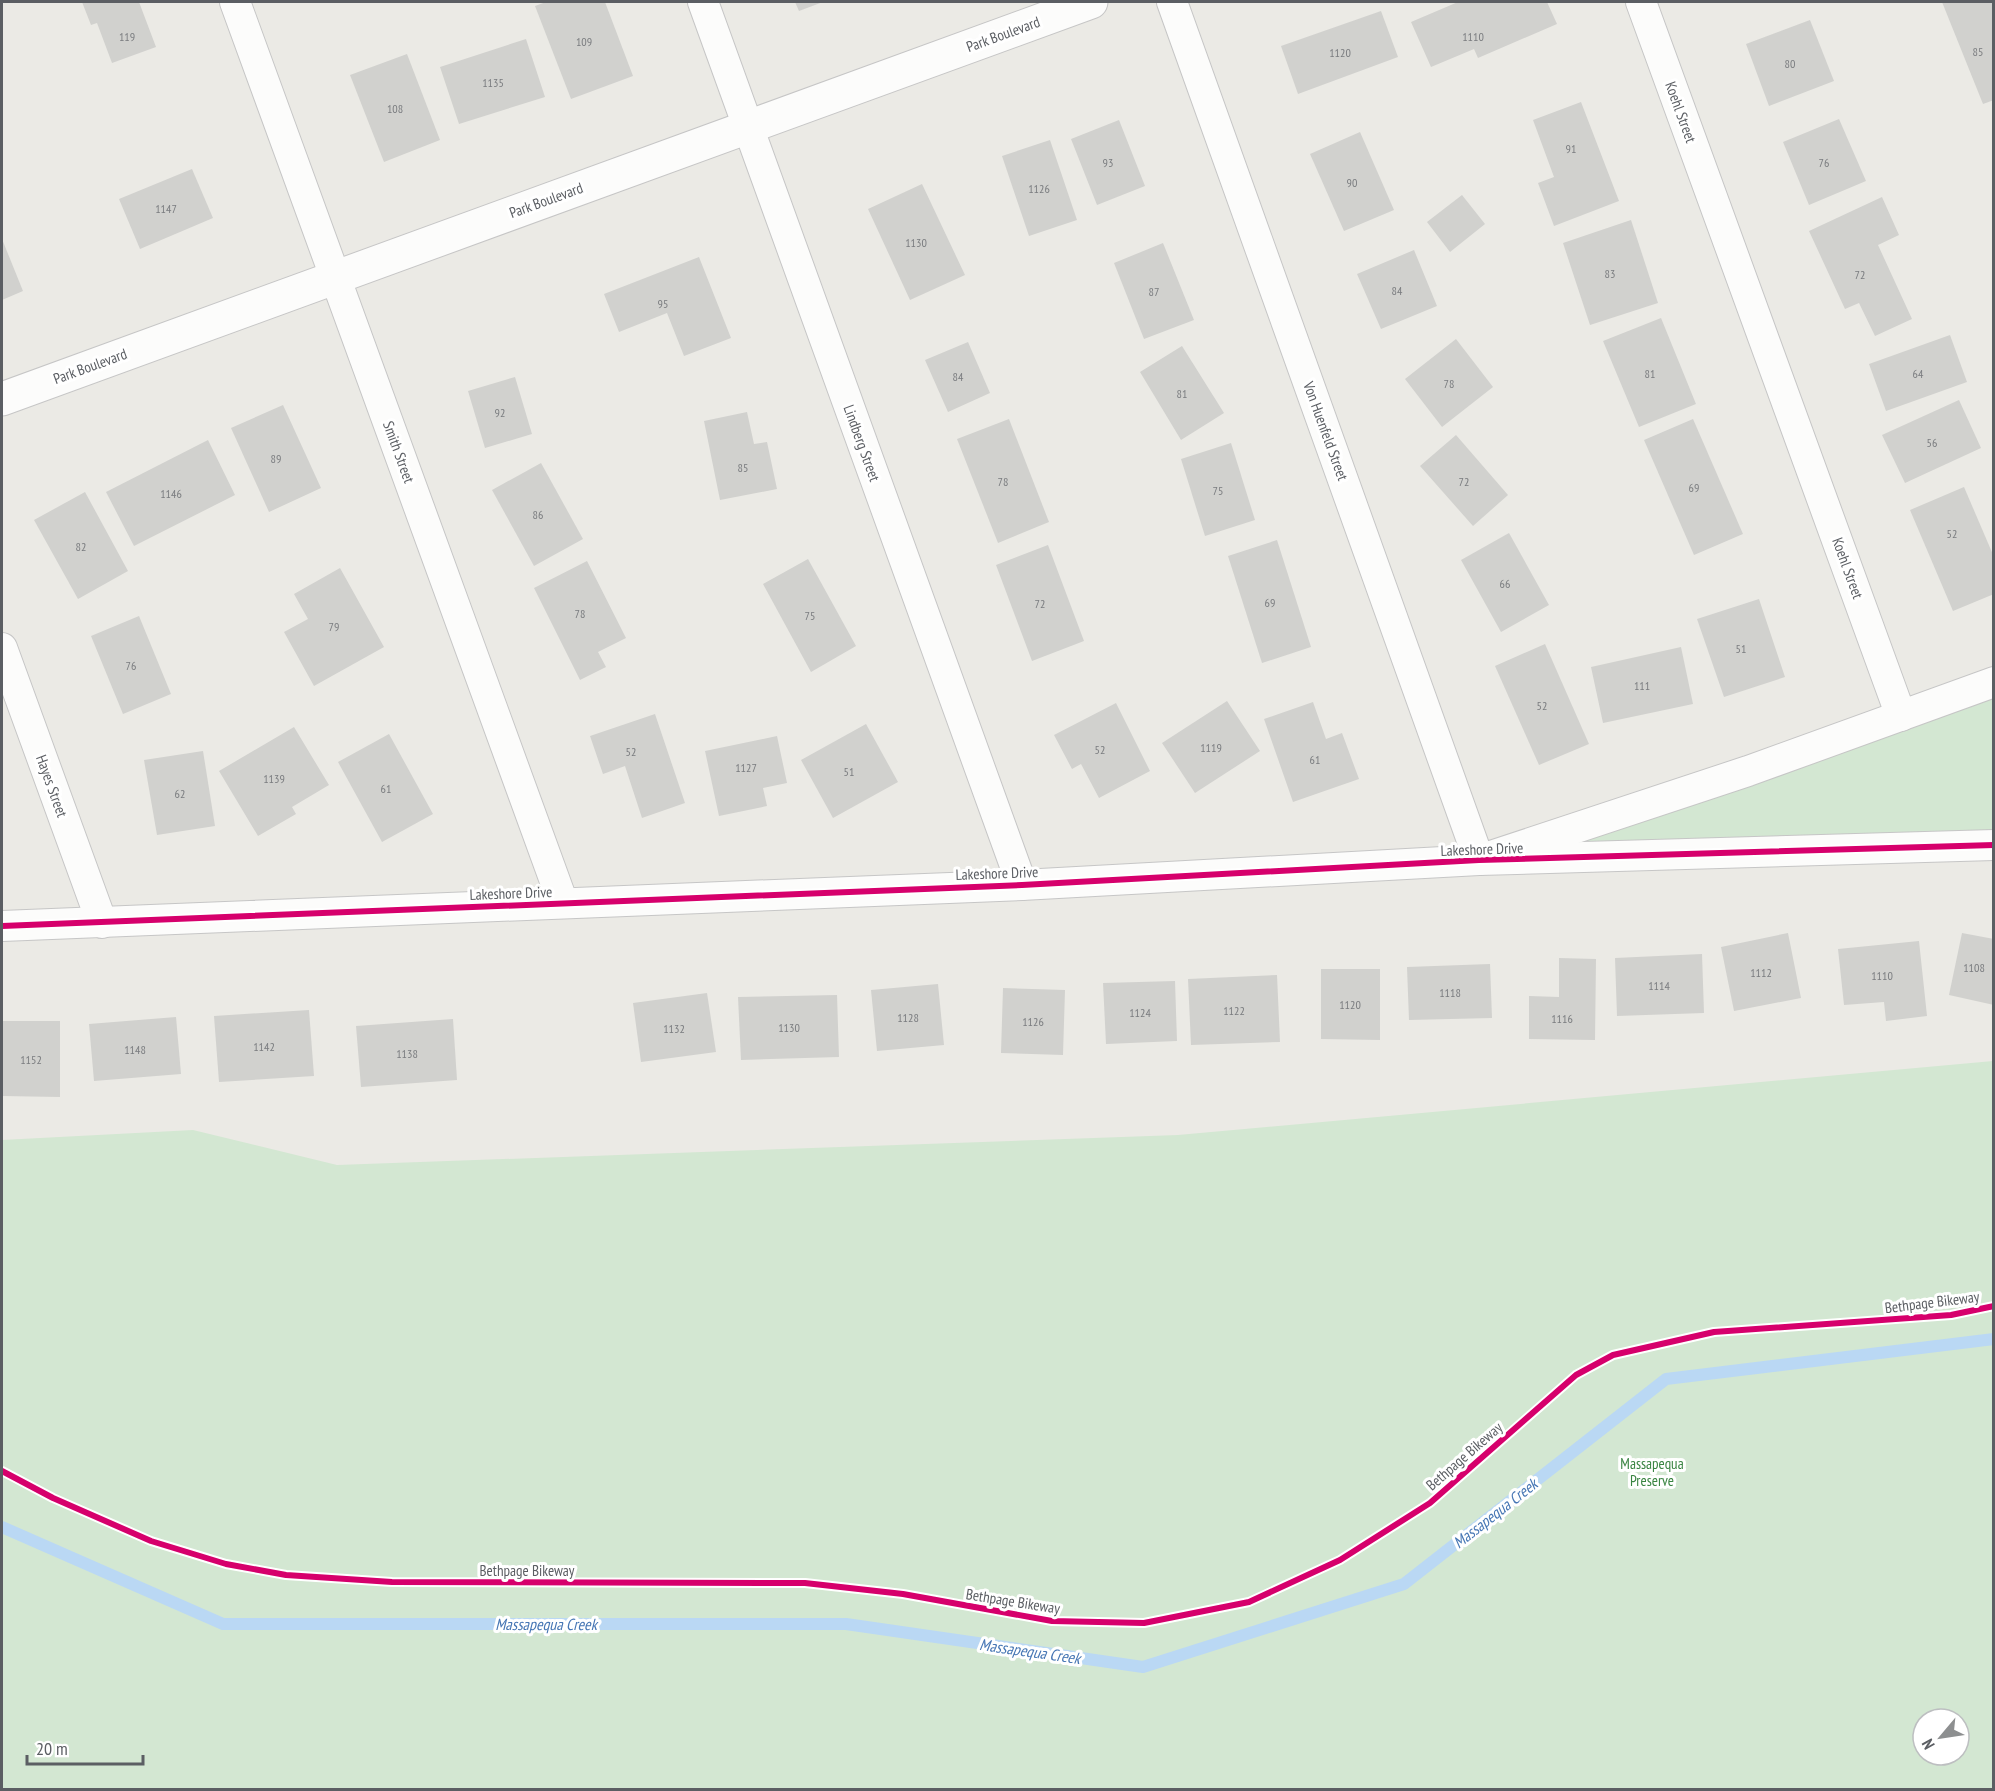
<svg xmlns="http://www.w3.org/2000/svg" width="1995" height="1791" viewBox="0 0 1995 1791" font-family="'PT Sans Narrow',sans-serif">
  <style>
    .green { fill: #d3e7d2; fill-rule: evenodd }
    .lines { fill: none; stroke-linecap: round; stroke-linejoin: round }
    .stream { stroke: #bad8f4; stroke-width: 12 }
    .building { fill: #d1d1ce }
    .minor-casing { stroke: #c6c6c6; stroke-width: 32 }
    .tertiary-casing { stroke: #c6c6c6; stroke-width: 35 }
    .minor { stroke: #fcfcfb; stroke-width: 30 }
    .tertiary { stroke: #fcfcfb; stroke-width: 33 }
    .cycleway-casing { stroke: #fff; stroke-width: 10 }
    .cycleway { stroke: #d6006c; stroke-width: 6 }
    .labels { text-anchor: middle; dominant-baseline: central; stroke-width: 6; stroke-linejoin: round; paint-order: stroke }
    .number-label { font-size: 12px; fill: #7a7c7f }
    .street-label { font-size: 15px; fill: #5b5e63; stroke: #fff }
    .park-label { font-size: 15px; fill: #398441; stroke: #fff }
    .water-label { font-size: 16px; font-style: italic; fill: #4676b4; stroke: #fff }
  </style>
  <rect width="100%" height="100%" fill="#ebeae5"/>
  <g class="green">
    <path d="M1993,681V845L1479,860Z"/>
    <path d="M1993,1061V1789H2V1140L193,1130L337,1165L1178,1135ZM1923,1719H1959V1755H1923Z"/>
  </g>
  <g class="lines">
    <path class="stream" d="M2,1527L223,1624H846L1143,1667L1404,1584L1666,1379L1994,1339"/>
  </g>
  <g class="building">
    <path d="M82,2H139L156,47L112,63L97,23L91,25Z"/>
    <path d="M546,2H605L633,76L571,99L535,6Z"/>
    <path d="M795,2H823L799,11Z"/>
    <path d="M1458,2H1547L1557,24L1478,58L1474,49L1431,67L1411,22Z"/>
    <path d="M1942,2H1994V100L1983,104Z"/>
    <path d="M1381,11L1398,57L1298,94L1281,46Z"/>
    <path d="M1810,20L1834,81L1769,106L1746,44Z"/>
    <path d="M526,39L545,97L459,124L440,67Z"/>
    <path d="M407,54L440,140L384,162L350,75Z"/>
    <path d="M1581,102L1619,201L1554,226L1538,183L1554,177L1533,120Z"/>
    <path d="M1839,119L1866,181L1809,205L1783,142Z"/>
    <path d="M1119,120L1145,186L1097,205L1071,139Z"/>
    <path d="M1360,132L1394,210L1344,231L1310,154Z"/>
    <path d="M1050,140L1077,220L1029,236L1002,156Z"/>
    <path d="M192,169L213,218L140,249L119,199Z"/>
    <path d="M922,184L965,275L910,300L868,209Z"/>
    <path d="M1462,195L1485,224L1450,252L1427,222Z"/>
    <path d="M1882,197L1899,235L1878,245L1912,319L1875,336L1859,303L1845,309L1809,231Z"/>
    <path d="M1631,220L1658,303L1590,325L1563,243Z"/>
    <path d="M2,239L23,291L2,300Z"/>
    <path d="M1163,243L1194,320L1144,339L1114,263Z"/>
    <path d="M1414,250L1437,306L1381,329L1357,274Z"/>
    <path d="M699,257L731,338L684,356L667,313L619,332L604,294Z"/>
    <path d="M1661,318L1696,404L1639,427L1603,341Z"/>
    <path d="M1950,335L1967,382L1886,411L1869,364Z"/>
    <path d="M1456,339L1493,387L1442,427L1405,379Z"/>
    <path d="M968,342L990,393L948,412L925,360Z"/>
    <path d="M1182,346L1224,413L1181,440L1140,372Z"/>
    <path d="M515,377L532,434L485,448L468,391Z"/>
    <path d="M1959,400L1981,448L1905,483L1882,435Z"/>
    <path d="M283,405L321,488L269,512L231,428Z"/>
    <path d="M747,412L754,444L767,442L777,489L720,500L704,421Z"/>
    <path d="M1009,419L1049,522L998,543L957,439Z"/>
    <path d="M1693,419L1743,534L1694,555L1644,440Z"/>
    <path d="M1456,435L1508,495L1473,526L1420,466Z"/>
    <path d="M208,440L235,495L134,546L106,492Z"/>
    <path d="M1231,443L1255,520L1205,536L1181,459Z"/>
    <path d="M541,463L583,539L534,566L492,490Z"/>
    <path d="M1964,487L1994,557V594L1953,611L1910,510Z"/>
    <path d="M85,492L128,571L78,599L34,520Z"/>
    <path d="M1509,533L1549,605L1501,632L1461,560Z"/>
    <path d="M1277,540L1311,647L1262,663L1228,556Z"/>
    <path d="M1048,545L1084,641L1032,661L996,565Z"/>
    <path d="M808,559L856,646L811,672L763,584Z"/>
    <path d="M587,561L626,638L598,652L606,667L580,680L534,588Z"/>
    <path d="M340,568L384,647L314,686L284,632L308,619L294,594Z"/>
    <path d="M1759,599L1785,677L1724,697L1697,619Z"/>
    <path d="M139,616L171,694L123,714L91,636Z"/>
    <path d="M1545,644L1589,744L1539,765L1495,666Z"/>
    <path d="M1681,647L1693,704L1603,723L1591,667Z"/>
    <path d="M1227,701L1260,751L1195,793L1162,743Z"/>
    <path d="M1313,702L1326,739L1342,733L1359,779L1293,802L1264,719Z"/>
    <path d="M1116,703L1150,771L1099,798L1081,764L1072,769L1054,735Z"/>
    <path d="M655,714L685,803L642,818L625,766L603,774L590,736Z"/>
    <path d="M866,724L898,782L833,818L801,760Z"/>
    <path d="M294,727L329,785L292,807L296,814L258,836L219,771Z"/>
    <path d="M389,734L433,814L382,842L338,762Z"/>
    <path d="M777,736L787,783L763,788L767,806L719,816L705,751Z"/>
    <path d="M203,751L215,826L157,835L144,760Z"/>
    <path d="M1788,933L1801,998L1734,1011L1721,947Z"/>
    <path d="M1962,933L1994,939V1005L1949,995Z"/>
    <path d="M1919,941L1927,1016L1886,1021L1884,1002L1844,1005L1838,949Z"/>
    <path d="M1702,954L1704,1013L1617,1016L1615,958Z"/>
    <path d="M1559,958L1596,959L1595,1040L1529,1039V996L1559,997Z"/>
    <path d="M1490,964L1492,1018L1409,1020L1407,967Z"/>
    <path d="M1321,969H1380V1040L1321,1039Z"/>
    <path d="M1277,975L1280,1042L1191,1045L1188,979Z"/>
    <path d="M1175,981L1177,1041L1106,1044L1103,983Z"/>
    <path d="M938,984L944,1045L877,1051L871,990Z"/>
    <path d="M1003,988L1065,990L1063,1055L1001,1053Z"/>
    <path d="M707,993L716,1052L641,1062L633,1003Z"/>
    <path d="M837,995L839,1057L741,1060L738,997Z"/>
    <path d="M309,1010L314,1076L219,1082L214,1016Z"/>
    <path d="M176,1017L181,1074L94,1081L89,1024Z"/>
    <path d="M453,1019L457,1080L361,1087L356,1026Z"/>
    <path d="M2,1021H60V1097L2,1096Z"/>
  </g>
  <g class="lines">
    <defs>
      <g id="minor">
        <path d="M235,2L563,903"/>
        <path d="M703,2L1022,885"/>
        <path d="M1172,2L1479,860L1748,771L1994,682"/>
        <path d="M1641,2L1901,716"/>
        <path d="M2,648L102,923"/>
        <path d="M2,926L1022,885L1479,860L1994,845"/>
      </g>
      <path id="tertiary" d="M2,399L1091,2"/>
    </defs>
    <use href="#minor" class="minor-casing"/>
    <use href="#tertiary" class="tertiary-casing"/>
    <use href="#minor" class="minor"/>
    <use href="#tertiary" class="tertiary"/>
    <defs>
      <g id="cycleway">
        <path d="M2,926L1022,885L1479,860L1994,845"/>
        <path d="M2,1471L53,1498L151,1541L226,1564L286,1575L392,1582L805,1583L903,1594L1052,1621L1144,1623L1249,1602L1340,1560L1430,1503L1576,1375L1613,1355L1714,1332L1951,1315L1994,1306"/>
      </g>
    </defs>
    <use href="#cycleway" class="cycleway-casing"/>
    <use href="#cycleway" class="cycleway"/>
  </g>
  <g class="labels">
    <g class="number-label">
      <text x="127" y="36">119</text>
      <text x="1473" y="36">1110</text>
      <text x="584" y="41">109</text>
      <text x="1978" y="51">85</text>
      <text x="1340" y="52">1120</text>
      <text x="1790" y="63">80</text>
      <text x="493" y="82">1135</text>
      <text x="395" y="108">108</text>
      <text x="1571" y="148">91</text>
      <text x="1108" y="162">93</text>
      <text x="1824" y="162">76</text>
      <text x="1352" y="182">90</text>
      <text x="1039" y="188">1126</text>
      <text x="166" y="208">1147</text>
      <text x="916" y="242">1130</text>
      <text x="1610" y="273">83</text>
      <text x="1860" y="274">72</text>
      <text x="1397" y="290">84</text>
      <text x="1154" y="291">87</text>
      <text x="663" y="303">95</text>
      <text x="1650" y="373">81</text>
      <text x="1918" y="373">64</text>
      <text x="958" y="376">84</text>
      <text x="1449" y="383">78</text>
      <text x="1182" y="393">81</text>
      <text x="500" y="412">92</text>
      <text x="1932" y="442">56</text>
      <text x="276" y="458">89</text>
      <text x="743" y="467">85</text>
      <text x="1003" y="481">78</text>
      <text x="1464" y="481">72</text>
      <text x="1694" y="487">69</text>
      <text x="1218" y="490">75</text>
      <text x="171" y="493">1146</text>
      <text x="538" y="514">86</text>
      <text x="1952" y="533">52</text>
      <text x="81" y="546">82</text>
      <text x="1505" y="583">66</text>
      <text x="1270" y="602">69</text>
      <text x="1040" y="603">72</text>
      <text x="580" y="613">78</text>
      <text x="810" y="615">75</text>
      <text x="334" y="626">79</text>
      <text x="1741" y="648">51</text>
      <text x="131" y="665">76</text>
      <text x="1642" y="685">111</text>
      <text x="1542" y="705">52</text>
      <text x="1211" y="747">1119</text>
      <text x="1100" y="749">52</text>
      <text x="631" y="751">52</text>
      <text x="1315" y="759">61</text>
      <text x="746" y="767">1127</text>
      <text x="849" y="771">51</text>
      <text x="274" y="778">1139</text>
      <text x="386" y="788">61</text>
      <text x="180" y="793">62</text>
      <text x="1974" y="967">1108</text>
      <text x="1761" y="972">1112</text>
      <text x="1882" y="975">1110</text>
      <text x="1659" y="985">1114</text>
      <text x="1450" y="992">1118</text>
      <text x="1350" y="1004">1120</text>
      <text x="1234" y="1010">1122</text>
      <text x="1140" y="1012">1124</text>
      <text x="908" y="1017">1128</text>
      <text x="1562" y="1018">1116</text>
      <text x="1033" y="1021">1126</text>
      <text x="789" y="1027">1130</text>
      <text x="674" y="1028">1132</text>
      <text x="264" y="1046">1142</text>
      <text x="135" y="1049">1148</text>
      <text x="407" y="1053">1138</text>
      <text x="31" y="1059">1152</text>
    </g>
    <g class="street-label">
      <text transform="translate(1003 34) rotate(-20)">Park Boulevard</text>
      <text transform="translate(1681 112) rotate(70)">Koehl Street</text>
      <text transform="translate(546 200) rotate(-20)">Park Boulevard</text>
      <text transform="translate(90 366) rotate(-20)">Park Boulevard</text>
      <text transform="translate(1326 431) rotate(70)">Von Huenfeld Street</text>
      <text transform="translate(862 443) rotate(70)">Lindberg Street</text>
      <text transform="translate(399 452) rotate(70)">Smith Street</text>
      <text transform="translate(1848 568) rotate(70)">Koehl Street</text>
      <text transform="translate(52 786) rotate(70)">Hayes Street</text>
      <text transform="translate(1482 849) rotate(-2)">Lakeshore Drive</text>
      <text transform="translate(997 873) rotate(-2)">Lakeshore Drive</text>
      <text transform="translate(511 893) rotate(-2)">Lakeshore Drive</text>
      <text transform="translate(1932 1302) rotate(-7)">Bethpage Bikeway</text>
      <text transform="translate(1464 1456) rotate(-41)">Bethpage Bikeway</text>
      <text x="527" y="1570">Bethpage Bikeway</text>
      <text transform="translate(1013 1601) rotate(9)">Bethpage Bikeway</text>
    </g>
    <g class="park-label">
      <text x="1652" y="1463">Massapequa<tspan x="1652" dy="17">Preserve</tspan></text>
    </g>
    <g class="water-label">
      <text transform="translate(1495 1513) rotate(-38)">Massapequa Creek</text>
      <text x="546" y="1624">Massapequa Creek</text>
      <text transform="translate(1030 1651) rotate(8)">Massapequa Creek</text>
    </g>
  </g>
  <rect width="1995" height="1791" fill="none" stroke="#5b5e63" stroke-width="6"/>
  <g transform="translate(1941 1737) rotate(241)"><circle r="28" fill="#ffffff" stroke="#bdbfc1" stroke-width="1.5"/>
  <path d="M0-4.5L10 22L0 15L-10 22Z" fill="#8d8f90"/>
  <text y="-9" font-size="16" font-weight="bold" text-anchor="middle" fill="#5b5e63">N</text>
  </g>
  <path d="M27 1755v9h116v-9" fill="none" stroke="#5b5e63" stroke-width="3"/>
  <text x="36" y="1755" font-size="18" fill="#5b5e63" stroke="#ffffff" stroke-width="4.5" paint-order="stroke">20 m</text>
</svg>
